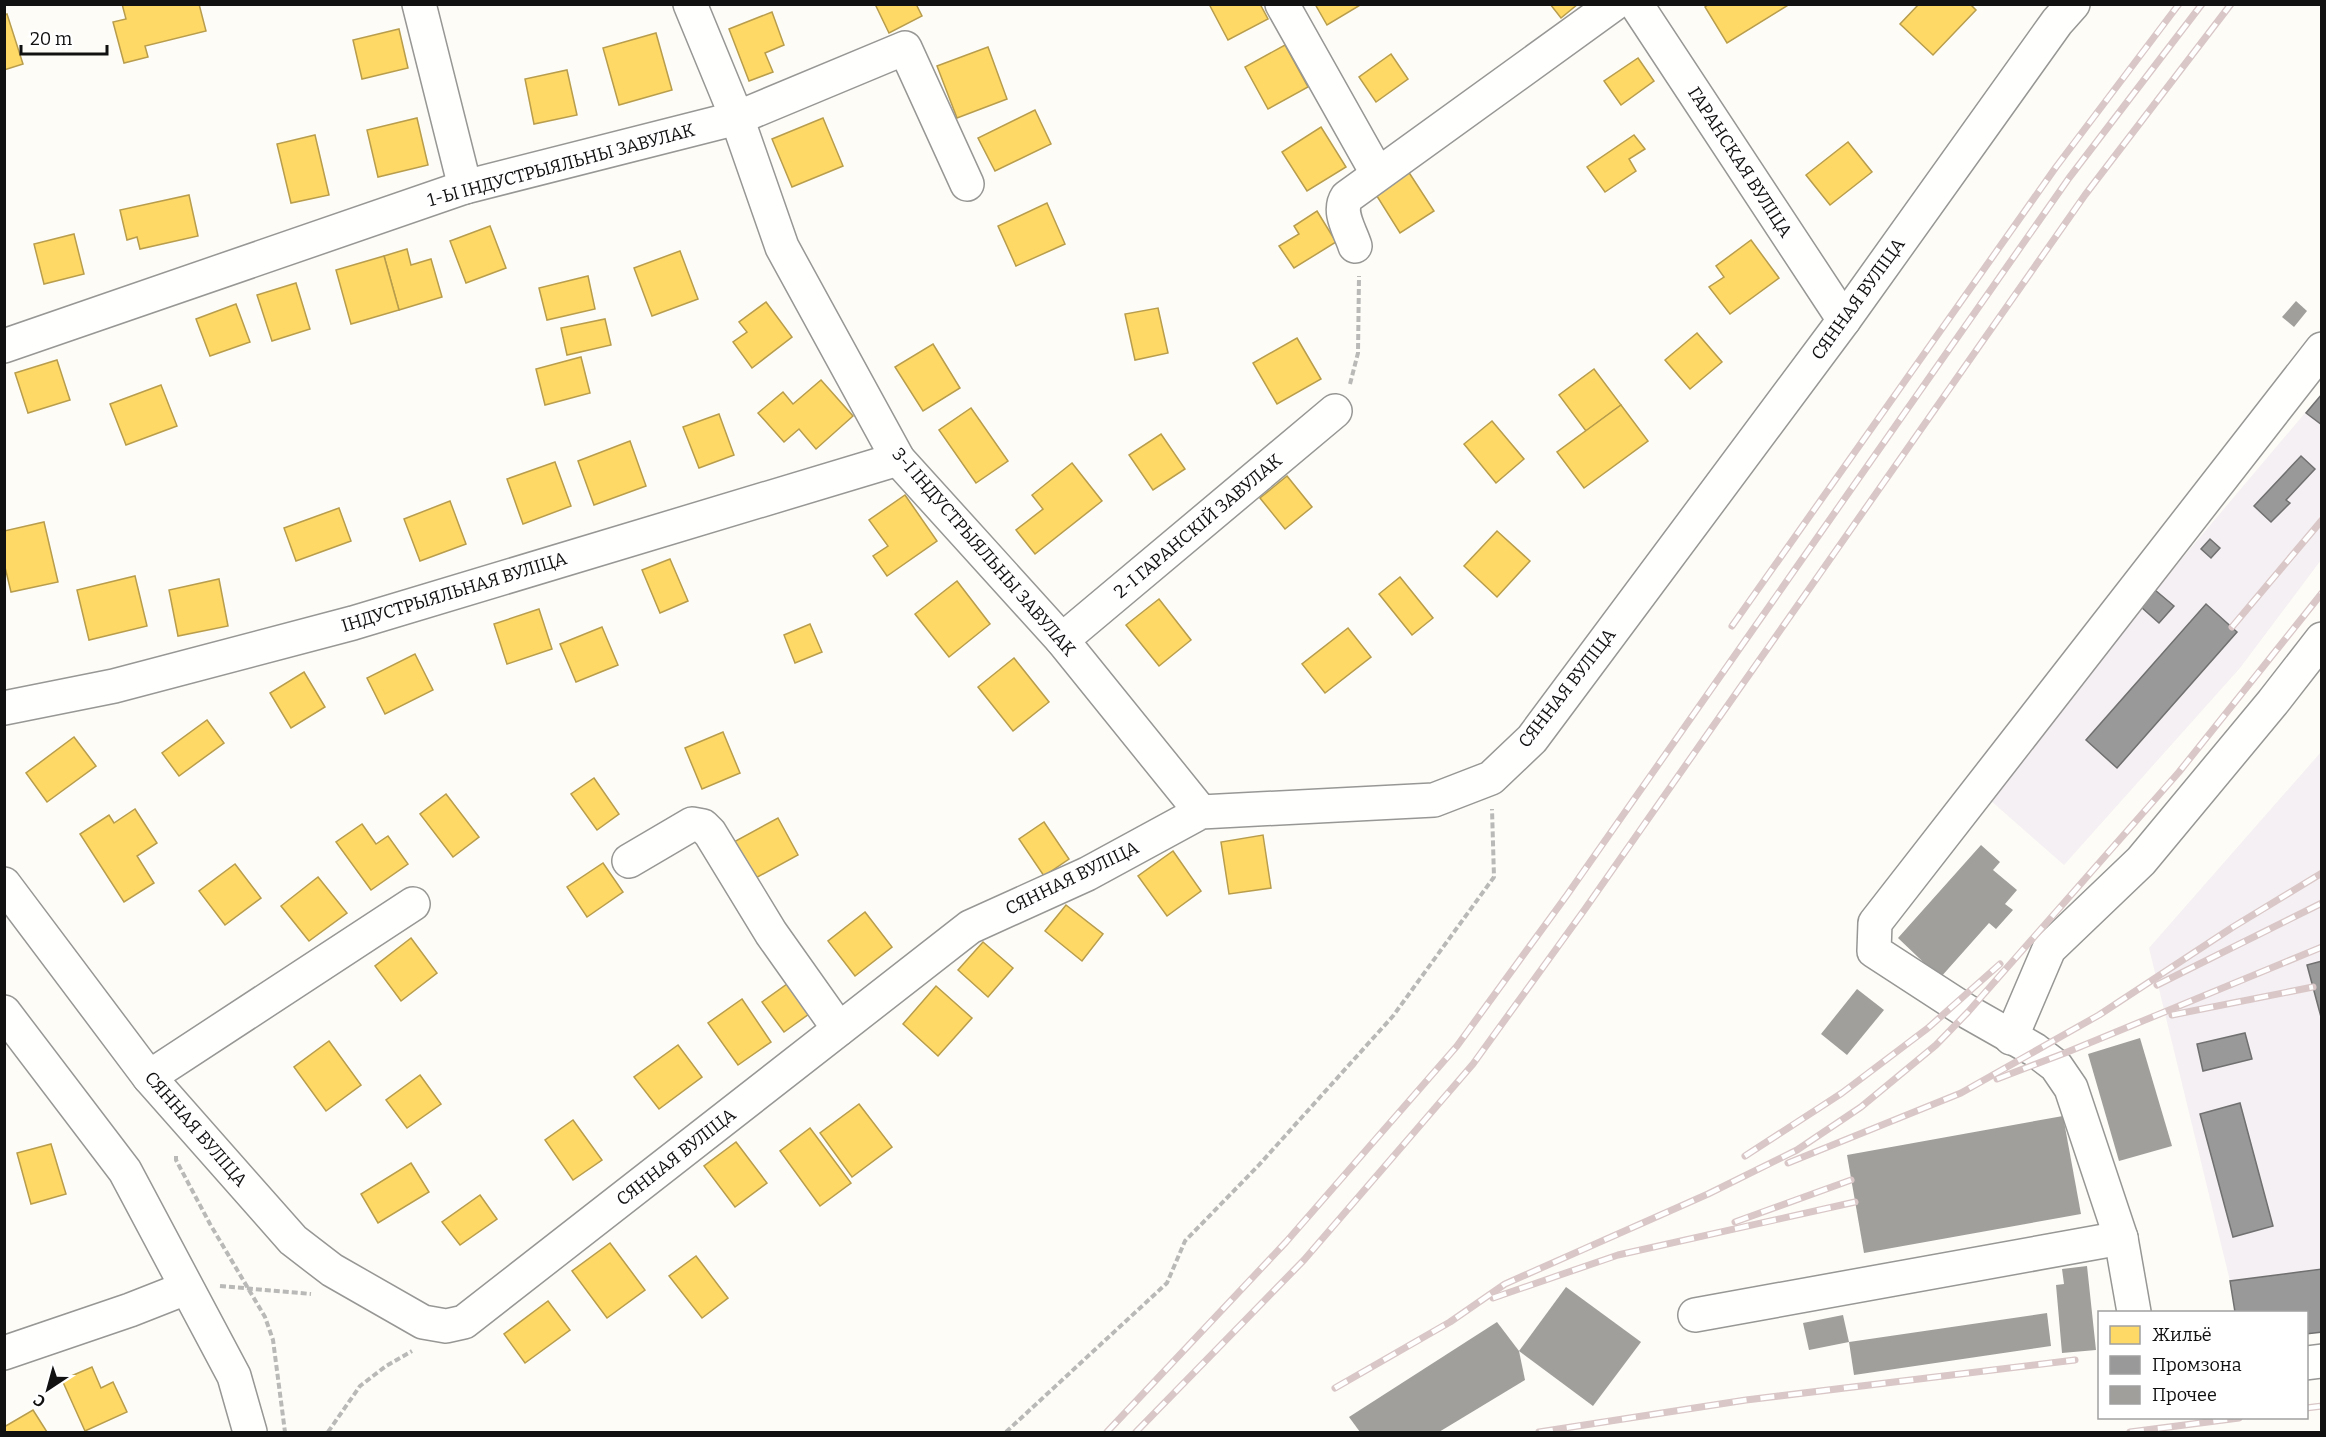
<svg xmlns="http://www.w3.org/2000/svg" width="2326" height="1437" viewBox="0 0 2326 1437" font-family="Bitter,serif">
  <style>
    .industrial { fill: #f5f0f3 }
    .homes { fill: #ffd966; stroke: #b89d4c; stroke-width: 1.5 }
    .industry { fill: #999; stroke: #707070; stroke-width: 1.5 }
    .building { fill: #a19f9c }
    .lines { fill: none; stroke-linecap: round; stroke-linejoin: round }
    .minor-casing { stroke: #979795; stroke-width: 36 }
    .path { stroke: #b9b9b8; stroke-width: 4; stroke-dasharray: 6 3; stroke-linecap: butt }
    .minor { stroke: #fffffe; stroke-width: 33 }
    .rail-casing { stroke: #d9c6c7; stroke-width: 7 }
    .rail { stroke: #fff; stroke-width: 4.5; stroke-dasharray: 14; stroke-linecap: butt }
    .labels { text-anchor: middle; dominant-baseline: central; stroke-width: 6; stroke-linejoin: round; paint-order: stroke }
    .street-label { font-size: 18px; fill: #111; stroke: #fff }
  </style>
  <rect width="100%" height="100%" fill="#fdfcf7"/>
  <g class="industrial">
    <path d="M2321,394V560L2240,668L2064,865L1990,800L2141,607Z"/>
    <path d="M2321,752V1332L2307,1334L2306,1312H2235L2230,1281L2149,948Z"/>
  </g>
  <g class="homes">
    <path d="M122,4H199L206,31L145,46L148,57L124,63L113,22L126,19Z"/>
    <path d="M875,4H916L922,16L889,33Z"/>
    <path d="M1209,4H1260L1268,19L1228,40Z"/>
    <path d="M1315,4H1362L1327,25Z"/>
    <path d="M1550,4H1578L1561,18Z"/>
    <path d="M1709,4H1790L1727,43L1705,7Z"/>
    <path d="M1919,4H1970L1976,10L1933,55L1900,24Z"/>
    <path d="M772,12L784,45L765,53L773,72L749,81L729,29Z"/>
    <path d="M7,14L23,64L4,70V15Z"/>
    <path d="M399,29L408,68L362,79L353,40Z"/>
    <path d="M656,33L672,90L619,105L603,48Z"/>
    <path d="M1285,45L1308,87L1268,109L1245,67Z"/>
    <path d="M988,47L1007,99L957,118L937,66Z"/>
    <path d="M1391,54L1408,79L1376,102L1359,77Z"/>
    <path d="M1638,58L1654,81L1621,105L1604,81Z"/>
    <path d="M567,70L577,115L534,124L525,79Z"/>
    <path d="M1035,110L1051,144L995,171L978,138Z"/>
    <path d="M417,118L428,165L378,177L367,130Z"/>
    <path d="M823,118L843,166L792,187L772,139Z"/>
    <path d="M1321,127L1346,167L1307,191L1282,152Z"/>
    <path d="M315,135L329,195L291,203L277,144Z"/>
    <path d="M1634,135L1645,149L1629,159L1636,171L1605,192L1587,167Z"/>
    <path d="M1848,142L1872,172L1830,205L1806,175Z"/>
    <path d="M1408,171L1434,211L1400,233L1375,193Z"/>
    <path d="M189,195L198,236L140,249L137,237L127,240L120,210Z"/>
    <path d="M1047,203L1065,244L1016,266L998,226Z"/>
    <path d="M1317,211L1336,242L1294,268L1279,246L1299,234L1294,226Z"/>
    <path d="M490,226L506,268L466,283L450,241Z"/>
    <path d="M74,234L84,274L44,284L34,244Z"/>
    <path d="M1751,240L1779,278L1730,314L1709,287L1724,277L1716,266Z"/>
    <path d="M407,249L411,265L431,259L442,297L399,310L384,256Z"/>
    <path d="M680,251L698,299L652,316L634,268Z"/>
    <path d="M384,256L399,310L351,324L336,270Z"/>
    <path d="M588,276L595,309L547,320L539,288Z"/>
    <path d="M296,283L310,329L272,341L257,295Z"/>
    <path d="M766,302L792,337L752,368L733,342L747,332L739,322Z"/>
    <path d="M236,304L250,342L210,356L196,319Z"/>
    <path d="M1158,308L1168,353L1135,360L1125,314Z"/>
    <path d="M605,319L611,345L567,355L561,328Z"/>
    <path d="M1697,333L1722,362L1690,389L1665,360Z"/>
    <path d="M1297,338L1321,379L1277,404L1253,363Z"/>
    <path d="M933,344L960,388L923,411L895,367Z"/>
    <path d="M581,357L590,393L545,405L536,369Z"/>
    <path d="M57,360L70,400L28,413L15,373Z"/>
    <path d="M1594,369L1621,405L1586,431L1559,395Z"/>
    <path d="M821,380L853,416L816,449L799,429L784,442L758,413L783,392L793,404Z"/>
    <path d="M161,385L177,426L126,445L110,404Z"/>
    <path d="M1621,405L1648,441L1584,488L1557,452Z"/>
    <path d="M971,408L1008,461L976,483L939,430Z"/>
    <path d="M719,414L734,455L699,468L683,427Z"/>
    <path d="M1492,421L1524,459L1496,483L1464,444Z"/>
    <path d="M1161,434L1185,469L1153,490L1129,455Z"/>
    <path d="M630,441L646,486L594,505L578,461Z"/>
    <path d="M555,462L571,506L523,524L507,479Z"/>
    <path d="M1072,463L1102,501L1035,554L1016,530L1043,509L1032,495Z"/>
    <path d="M1287,476L1312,507L1285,529L1260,498Z"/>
    <path d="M905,495L937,541L887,576L873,556L888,546L869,520Z"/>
    <path d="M450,501L466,544L420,561L404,519Z"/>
    <path d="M339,508L351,541L296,561L284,528Z"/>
    <path d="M44,522L58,582L11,592L4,563V531Z"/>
    <path d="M1497,531L1530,561L1497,597L1464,566Z"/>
    <path d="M670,559L688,601L660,613L642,570Z"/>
    <path d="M135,576L147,626L89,640L77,590Z"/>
    <path d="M1400,577L1433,618L1412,635L1379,594Z"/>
    <path d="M219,579L228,626L178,636L169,590Z"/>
    <path d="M957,581L990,624L949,657L915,614Z"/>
    <path d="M1159,599L1191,640L1159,666L1126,625Z"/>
    <path d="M539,609L552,649L507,664L494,624Z"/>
    <path d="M810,624L822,652L795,663L784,635Z"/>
    <path d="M602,627L618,665L576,682L560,644Z"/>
    <path d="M1348,628L1371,657L1325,693L1302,664Z"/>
    <path d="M415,654L433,690L385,714L367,678Z"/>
    <path d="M1014,658L1049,702L1013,731L978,687Z"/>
    <path d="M304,672L325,707L291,728L270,693Z"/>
    <path d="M207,720L224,743L179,776L162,753Z"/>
    <path d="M723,732L740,773L702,789L685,748Z"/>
    <path d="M74,737L96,766L47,802L26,773Z"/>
    <path d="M594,778L619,814L597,830L571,794Z"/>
    <path d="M446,794L479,837L453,857L420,814Z"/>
    <path d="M135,809L157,843L137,856L154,883L124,902L80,834L109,815L114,823Z"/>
    <path d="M778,818L798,855L752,880L732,843Z"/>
    <path d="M1044,822L1069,859L1044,876L1019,839Z"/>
    <path d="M362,824L376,844L388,836L408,864L371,890L336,842Z"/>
    <path d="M1263,835L1271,888L1229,894L1221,842Z"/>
    <path d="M1173,851L1201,891L1167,916L1138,876Z"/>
    <path d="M603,863L623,892L587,917L567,887Z"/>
    <path d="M235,864L261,898L225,925L199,891Z"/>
    <path d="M318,877L347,913L309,941L281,906Z"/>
    <path d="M1066,905L1103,934L1082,961L1045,931Z"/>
    <path d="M865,912L892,947L855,976L828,941Z"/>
    <path d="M411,938L437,973L401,1001L375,966Z"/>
    <path d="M983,942L1013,968L988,997L958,970Z"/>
    <path d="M794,979L816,1009L784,1032L762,1002Z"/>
    <path d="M936,986L972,1018L938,1056L903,1024Z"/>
    <path d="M742,999L771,1042L738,1065L708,1023Z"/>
    <path d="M329,1041L361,1085L326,1111L294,1067Z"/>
    <path d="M678,1045L702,1077L659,1109L634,1077Z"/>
    <path d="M420,1075L441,1104L407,1128L386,1100Z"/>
    <path d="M859,1104L892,1147L852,1177L820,1133Z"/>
    <path d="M573,1120L602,1160L573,1180L545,1140Z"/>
    <path d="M810,1128L851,1183L820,1206L780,1151Z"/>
    <path d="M736,1142L767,1183L735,1207L704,1166Z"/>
    <path d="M51,1144L66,1194L31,1204L17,1153Z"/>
    <path d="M411,1163L429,1192L378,1223L361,1194Z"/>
    <path d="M480,1195L497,1219L460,1245L442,1222Z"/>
    <path d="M610,1243L645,1290L607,1318L572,1271Z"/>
    <path d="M696,1256L728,1298L702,1318L669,1276Z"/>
    <path d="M548,1301L570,1330L525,1363L504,1334Z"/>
    <path d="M92,1367L101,1388L113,1382L127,1412L85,1431L62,1380Z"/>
    <path d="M33,1410L47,1432H4V1427Z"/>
  </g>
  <g class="industry">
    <path d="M2322,394V425L2306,413Z"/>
    <path d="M2301,456L2315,469L2286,500L2290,503L2271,522L2254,506Z"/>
    <path d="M2210,539L2220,548L2211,558L2201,549Z"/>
    <path d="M2155,590L2174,606L2159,623L2141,607Z"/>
    <path d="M2206,604L2237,632L2117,768L2086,740Z"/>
    <path d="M2322,961V1017H2321L2307,965Z"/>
    <path d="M2245,1033L2252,1059L2203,1071L2197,1044Z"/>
    <path d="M2240,1103L2273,1226L2233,1237L2200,1114Z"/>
    <path d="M2322,1269V1332L2306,1334V1312H2235L2230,1281Z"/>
  </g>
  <g class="building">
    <path d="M2296,301L2307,311L2294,327L2282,317Z"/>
    <path d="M1981,845L2000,862L1993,870L2017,890L2005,904L2013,910L1996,929L1989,923L1940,978L1898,938Z"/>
    <path d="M1857,989L1884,1010L1847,1055L1821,1034Z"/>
    <path d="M2140,1038L2172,1146L2119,1161L2088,1054Z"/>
    <path d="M2063,1116L2081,1214L1864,1253L1847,1155Z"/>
    <path d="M2087,1266L2096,1350L2062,1353L2056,1285L2064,1284L2062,1269Z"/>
    <path d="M1566,1287L1641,1342L1593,1406L1519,1351Z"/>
    <path d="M2047,1313L2051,1346L1854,1375L1849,1342Z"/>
    <path d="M1843,1315L1849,1342L1809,1350L1803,1323Z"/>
    <path d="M1497,1322L1519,1351L1525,1380L1439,1432H1360L1349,1417Z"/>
  </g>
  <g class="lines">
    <defs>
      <g id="minor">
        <path d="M419,4L465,187"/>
        <path d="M690,4L737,118L782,247L898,459L1062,640L1201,812"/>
        <path d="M1282,4L1377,173"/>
        <path d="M1636,4L1844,320"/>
        <path d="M1355,246C1350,230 1337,212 1347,197L1614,4"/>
        <path d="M4,346L465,187L737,118L905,48L967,184"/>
        <path d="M1062,640L1335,411"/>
        <path d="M4,708L114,686L353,623L898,459"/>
        <path d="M629,861L692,824L703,826L710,833L771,933L839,1029"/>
        <path d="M4,884L149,1077L293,1240L332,1270L423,1322L446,1326L464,1322L970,927L1087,874L1201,812L1434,800L1491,778L1532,739L1844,320L2057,22L2073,4"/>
        <path d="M4,1012L125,1171L234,1376L250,1432"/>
        <path d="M2011,1038L2049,949L2141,861L2273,702L2322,639"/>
        <path d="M149,1077L413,904"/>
        <path d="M2134,1312L2121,1238L2071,1088L2056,1066L2035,1050L1968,1012L1874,951L1875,923L2322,349"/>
        <path d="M1695,1315L2121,1238"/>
        <path d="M4,1353L130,1310L186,1288"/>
        <path d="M2306,1363L2322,1361"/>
      </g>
    </defs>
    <use href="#minor" class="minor-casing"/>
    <g class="path">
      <path d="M1350,384L1358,353L1359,276"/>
      <path d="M176,1156V1160L210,1224L265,1317L273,1340L285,1432"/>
      <path d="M220,1286L311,1294"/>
      <path d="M328,1432L360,1386L386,1366L412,1351"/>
      <path d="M1006,1432L1167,1283L1185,1241L1258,1166L1393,1016L1494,877L1492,809"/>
    </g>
    <use href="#minor" class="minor"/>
    <defs>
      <g id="rail">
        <path d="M1732,626L2056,167L2179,4"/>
        <path d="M2232,627L2322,520"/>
        <path d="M2157,985L2322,903"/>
        <path d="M2172,1015L2313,987"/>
        <path d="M1997,1079L2065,1053L2322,947"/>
        <path d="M1745,1156L1842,1093L1928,1028L2000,964"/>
        <path d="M1788,1163L1961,1093L2099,1015L2233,927L2322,873"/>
        <path d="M1735,1222L1851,1180"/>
        <path d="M1493,1298L1618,1255L1855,1202"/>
        <path d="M1335,1388L1450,1322L1505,1284L1708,1194L1797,1150L1861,1107L1936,1045L1968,1012L2179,772L2322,593"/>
        <path d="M2306,1408L2322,1406"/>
        <path d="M1107,1432L1286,1242L1457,1046L1567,895L2069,178L2202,4"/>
        <path d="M1136,1432L1304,1260L1473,1064L1585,909L2085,195L2231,4"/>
        <path d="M1539,1432L1746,1400L2075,1360"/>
        <path d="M2130,1432L2239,1418"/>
      </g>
    </defs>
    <use href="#rail" class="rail-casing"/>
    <use href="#rail" class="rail"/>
  </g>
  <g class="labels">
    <g class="street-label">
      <text transform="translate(1740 162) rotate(57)">ГАРАНСКАЯ ВУЛІЦА</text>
      <text transform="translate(561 165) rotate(-15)">1-Ы ІНДУСТРЫЯЛЬНЫ ЗАВУЛАК</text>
      <text transform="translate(1858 299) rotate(-54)">СЯННАЯ ВУЛІЦА</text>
      <text transform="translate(1198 526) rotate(-40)">2-І ГАРАНСКІЙ ЗАВУЛАК</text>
      <text transform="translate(984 552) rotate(49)">3-І ІНДУСТРЫЯЛЬНЫ ЗАВУЛАК</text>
      <text transform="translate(454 592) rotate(-17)">ІНДУСТРЫЯЛЬНАЯ ВУЛІЦА</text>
      <text transform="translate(1567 688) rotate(-52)">СЯННАЯ ВУЛІЦА</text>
      <text transform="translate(1072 878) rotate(-26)">СЯННАЯ ВУЛІЦА</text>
      <text transform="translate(196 1129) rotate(49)">СЯННАЯ ВУЛІЦА</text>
      <text transform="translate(676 1157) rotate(-38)">СЯННАЯ ВУЛІЦА</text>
    </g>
  </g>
  <rect width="2326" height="1437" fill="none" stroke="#111111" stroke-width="12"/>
  <rect x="2098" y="1311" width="210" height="108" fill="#ffffff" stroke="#a0a0a0" stroke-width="1.5"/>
  <rect x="2110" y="1326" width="30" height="18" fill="#ffd966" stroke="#a0a0a0" stroke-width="1.5"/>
  <text x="2152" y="1341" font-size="18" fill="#111111">Жильё</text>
  <rect x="2110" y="1356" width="30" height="18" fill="#999999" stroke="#a0a0a0" stroke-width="1.5"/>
  <text x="2152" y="1371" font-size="18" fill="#111111">Промзона</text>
  <rect x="2110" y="1386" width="30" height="18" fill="#a19f9c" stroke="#a0a0a0" stroke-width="1.5"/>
  <text x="2152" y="1401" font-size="18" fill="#111111">Прочее</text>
  <g transform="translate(48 1389) rotate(216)" stroke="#ffffff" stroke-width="4.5" paint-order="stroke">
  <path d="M0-4.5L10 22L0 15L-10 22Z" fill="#111111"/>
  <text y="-9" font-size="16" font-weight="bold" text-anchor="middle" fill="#111111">С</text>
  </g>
  <path d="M21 45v9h86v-9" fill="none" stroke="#111111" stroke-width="3"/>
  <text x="30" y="45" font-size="18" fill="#111111" stroke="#ffffff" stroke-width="4.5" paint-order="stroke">20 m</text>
</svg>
